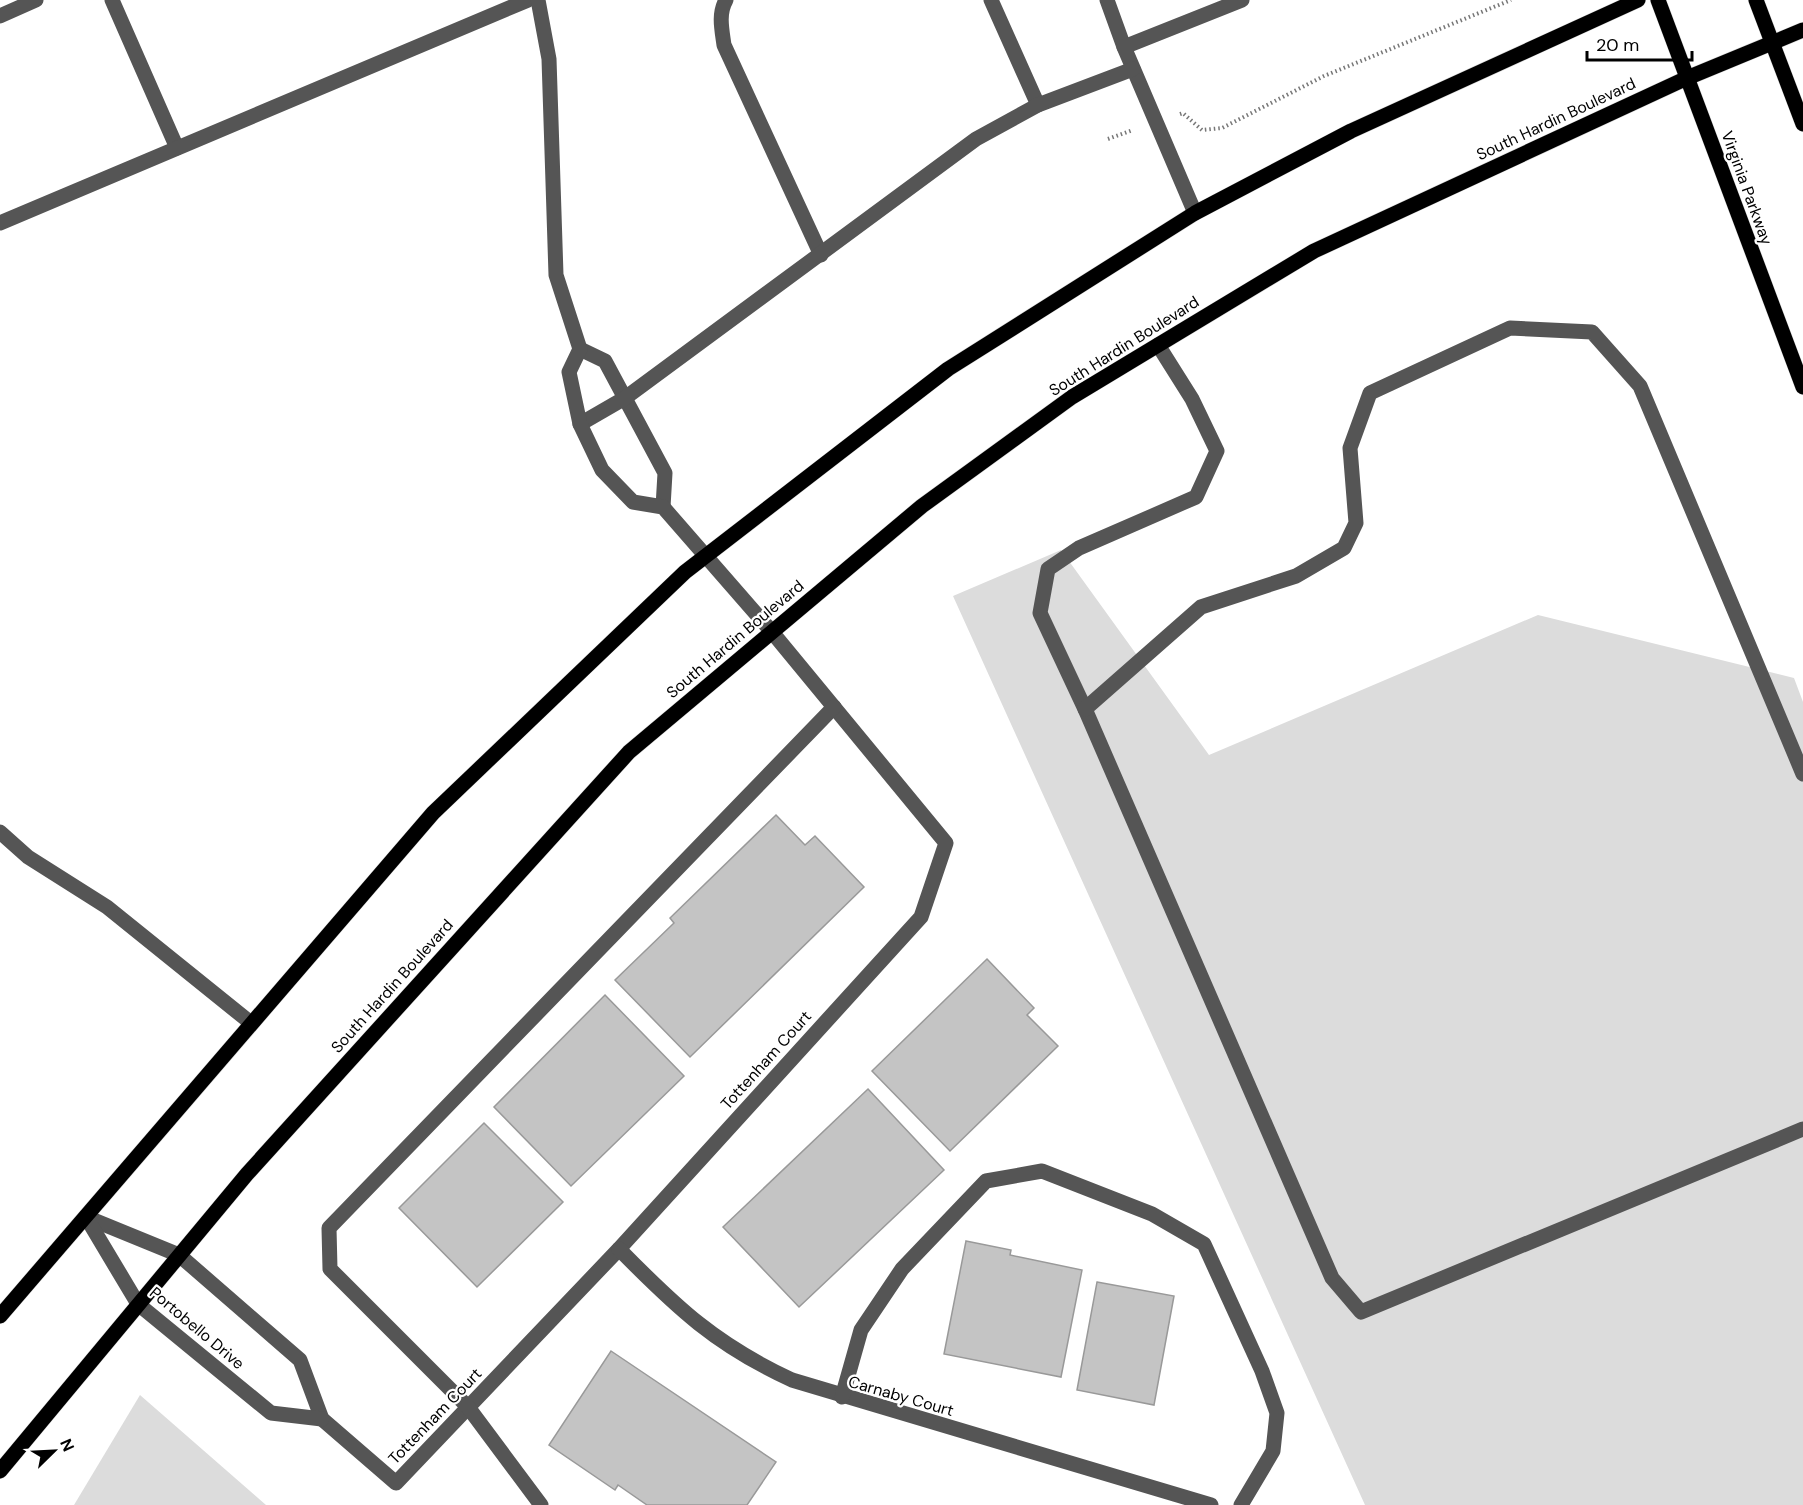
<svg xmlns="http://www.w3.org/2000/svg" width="1803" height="1505" viewBox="0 0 1803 1505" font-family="'DM Sans',sans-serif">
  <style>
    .green { fill: #dcdcdc }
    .building { fill: #c4c4c4; stroke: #999; stroke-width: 1.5 }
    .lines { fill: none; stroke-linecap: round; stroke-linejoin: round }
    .major-casing { stroke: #dbdbdb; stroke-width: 16 }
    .path { stroke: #777; stroke-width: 4; stroke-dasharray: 1.5 3; stroke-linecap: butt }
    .minor { stroke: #555; stroke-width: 15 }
    .major { stroke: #000; stroke-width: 15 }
    .labels { text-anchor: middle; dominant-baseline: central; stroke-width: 4.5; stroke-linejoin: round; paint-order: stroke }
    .street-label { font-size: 16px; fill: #000; stroke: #fff }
  </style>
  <rect width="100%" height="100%" fill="#fff"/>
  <g class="green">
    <path d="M1061,550L1209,755L1538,615L1794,678L1803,702V1505H1365L953,596Z"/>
    <path d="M140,1395L266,1505H74Z"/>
  </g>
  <g class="building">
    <path d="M776,815L805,845L815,836L864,887L690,1057L615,980L674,923L670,918Z"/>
    <path d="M987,959L1034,1008L1027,1015L1058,1046L950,1151L872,1071Z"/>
    <path d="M605,995L684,1076L571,1186L494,1107Z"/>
    <path d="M868,1089L944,1170L799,1307L723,1227Z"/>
    <path d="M484,1123L563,1202L477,1287L399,1208Z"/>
    <path d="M966,1241L1011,1250L1010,1255L1082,1270L1061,1377L944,1354Z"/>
    <path d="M1097,1282L1174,1296L1154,1405L1077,1390Z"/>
    <path d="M611,1351L776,1462L747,1505H647L618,1485L615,1490L549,1445Z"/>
  </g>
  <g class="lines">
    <defs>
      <g id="major">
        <path d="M1658,0L1803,387"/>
        <path d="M1756,0L1803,124"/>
        <path d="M0,1316L433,813L685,572L948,369L1195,213L1351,131L1638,0"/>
        <path d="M0,1471L247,1174L629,752L922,506L1072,397L1314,251L1687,78L1803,30"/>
      </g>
    </defs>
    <use href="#major" class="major-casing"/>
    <g class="path">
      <path d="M1180,114L1183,113L1202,130L1222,128L1324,76L1511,0"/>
      <path d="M1108,139L1133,130"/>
    </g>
    <g class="minor">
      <path d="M112,0L177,148"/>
      <path d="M726,0C718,14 722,30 724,45L821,255"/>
      <path d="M991,0L1038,105"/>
      <path d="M1107,0L1124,47"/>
      <path d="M0,16L36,0"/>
      <path d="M1195,213L1124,47L1242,0"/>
      <path d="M0,223L528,0"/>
      <path d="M1158,345L1192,399L1217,451L1196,497L1079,548L1048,569L1040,613L1085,709L1332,1278L1361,1312L1803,1129"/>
      <path d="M580,349L605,361L665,473L663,507"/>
      <path d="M580,424L625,398L976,139L1038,105L1133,69"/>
      <path d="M1085,709L1201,607L1296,576L1344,548L1356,523L1350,448L1370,393L1510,328L1592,332L1640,386L1803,774"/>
      <path d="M0,832L28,857L107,907L251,1023"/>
      <path d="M86,1217L179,1255L300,1360L322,1419L396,1483L619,1249L921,917L946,843L772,632L663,507L633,502L602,470L580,424L569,372L580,349L556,275L549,59L538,0"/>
      <path d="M86,1217L138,1304L271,1413L322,1419"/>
      <path d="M619,1249C677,1308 716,1345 792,1380L1211,1505"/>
      <path d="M842,1397L861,1330L902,1269L986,1181L1042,1171L1152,1214L1204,1244L1262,1371L1277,1413L1273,1451L1241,1505"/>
      <path d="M541,1505L468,1407L330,1269L329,1228L834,707"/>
    </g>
    <use href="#major" class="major"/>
  </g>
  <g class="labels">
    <g class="street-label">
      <text transform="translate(1556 119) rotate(-25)">South Hardin Boulevard</text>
      <text transform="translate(1747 188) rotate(70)">Virginia Parkway</text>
      <text transform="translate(1124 346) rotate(-32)">South Hardin Boulevard</text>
      <text transform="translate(735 639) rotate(-40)">South Hardin Boulevard</text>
      <text transform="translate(392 986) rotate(-48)">South Hardin Boulevard</text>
      <text transform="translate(766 1060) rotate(-48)">Tottenham Court</text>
      <text transform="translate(197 1328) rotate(40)">Portobello Drive</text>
      <text transform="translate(901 1396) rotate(16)">Carnaby Court</text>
      <text transform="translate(435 1416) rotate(-46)">Tottenham Court</text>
    </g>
  </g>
  <g transform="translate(54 1451) rotate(66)" stroke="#ffffff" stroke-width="4.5" paint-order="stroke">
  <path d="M0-4.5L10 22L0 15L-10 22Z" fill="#000000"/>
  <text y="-9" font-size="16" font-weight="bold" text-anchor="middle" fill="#000000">N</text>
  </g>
  <path d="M1587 51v9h105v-9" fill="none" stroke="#000000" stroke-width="3"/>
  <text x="1596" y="51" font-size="18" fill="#000000" stroke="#ffffff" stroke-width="4.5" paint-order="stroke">20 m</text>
</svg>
